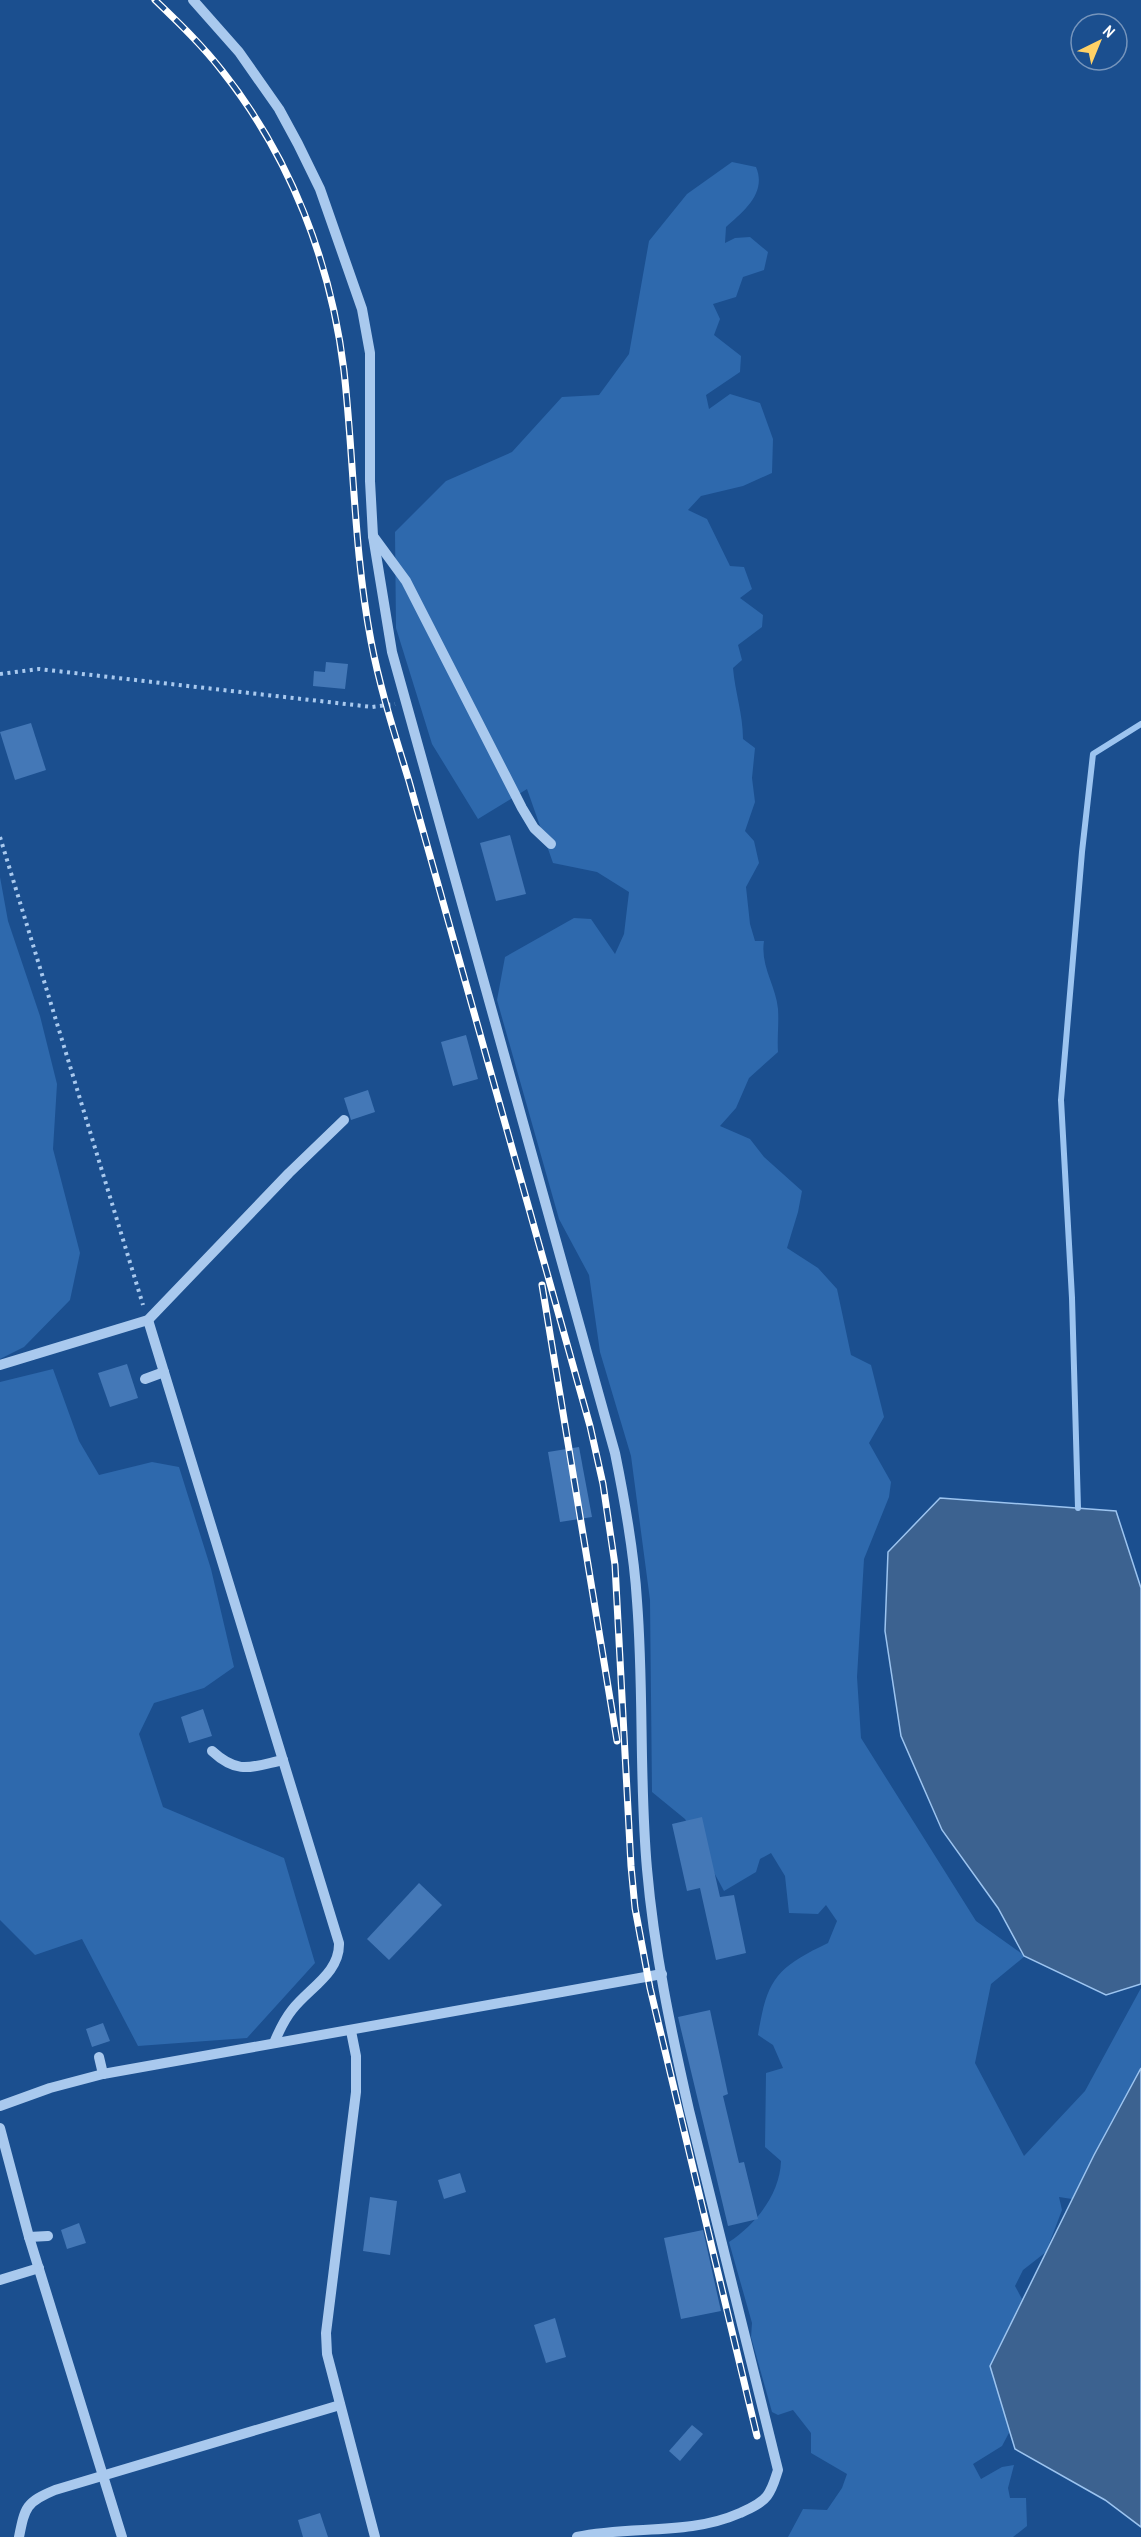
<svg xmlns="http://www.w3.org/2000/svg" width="1141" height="2537" viewBox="0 0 1141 2537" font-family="'Archivo Narrow',sans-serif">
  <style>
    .green { fill: #2e69ad }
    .water { fill: #3c6290; stroke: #9cc4f0; stroke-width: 1.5 }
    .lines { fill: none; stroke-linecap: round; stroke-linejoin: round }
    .stream { stroke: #9cc4f0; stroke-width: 6 }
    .building { fill: #4478b7 }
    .path { stroke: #a9c9ee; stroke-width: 4; stroke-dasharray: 3 4.5; stroke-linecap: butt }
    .minor { stroke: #a9c9ee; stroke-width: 10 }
    .rail-casing { stroke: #fff; stroke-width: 7 }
    .rail { stroke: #1b4f8f; stroke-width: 4.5; stroke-dasharray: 14; stroke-linecap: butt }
  </style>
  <rect width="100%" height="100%" fill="#1b4f8f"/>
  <g class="green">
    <path d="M732,162L756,167C767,193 744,211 726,227L725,243L735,238L750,237L768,252L764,270L743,277L736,297L713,304L720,319L714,335L741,356L740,372L706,395L709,409L730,394L760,403L773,439L772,473L743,486L701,496L688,510L707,519L730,566L744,567L752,589L740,598L763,615L762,627L738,645L742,660L733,668C735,692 743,714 743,739L755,748L752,778L755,802L745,831L754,841L759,863L746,887L750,924L755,941H764C760,966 776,986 778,1009C779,1024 777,1038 778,1052L749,1078L736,1108L720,1126L750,1139L764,1157L802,1191L798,1212L787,1248L818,1268L837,1289L851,1355L871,1365L884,1417L869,1443L891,1482L889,1497L864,1559L857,1677L861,1738L976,1921L1025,1956L991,1984L975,2063L1024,2156L1085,2091L1141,1988V2071L1115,2149L1072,2199L1059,2197L1062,2210L1046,2252L1023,2270L1015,2286L1022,2299L990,2366L1010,2431L1002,2446L973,2464L981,2479L1002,2467L1014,2465L1008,2488L1010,2498H1026L1027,2526L1013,2537H788L803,2509L827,2510L842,2488L847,2474L811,2453V2433L793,2410L778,2415L772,2412L751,2337L752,2323L729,2242C756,2224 780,2194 781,2161L765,2147L766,2073L783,2068L773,2045L758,2035C767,1979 776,1968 828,1943L837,1921L826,1905L818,1914L789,1913L785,1876L771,1853L760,1859L756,1872L724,1891L685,1819L652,1792L650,1600L631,1456L600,1352L589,1275L559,1219L497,1000L505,957L574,918L591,919L615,954L624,934L629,892L597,872L553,863L527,789L478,819L432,744L396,628L395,532L446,481L512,452L562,397L599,395L629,354L649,241L687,194Z"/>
    <path d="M0,877L8,921L40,1016L57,1084L53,1149L80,1253L70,1300L24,1347L0,1359Z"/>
    <path d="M53,1369L79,1441L99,1475L152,1462L179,1467L211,1569L234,1667L204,1688L154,1703L139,1734L163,1807L284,1858L315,1963L247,2038L138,2046L82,1939L35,1955L0,1920V1382Z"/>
  </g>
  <g class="water">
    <path d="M940,1498L1116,1511L1141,1588V1984L1106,1995L1024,1956L998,1908L942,1830L901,1736L885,1631L888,1552Z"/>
    <path d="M1141,2068V2527L1105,2500L1015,2449L990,2366L1094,2155Z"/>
  </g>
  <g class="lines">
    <path class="stream" d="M1078,1508L1072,1298L1061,1100L1082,852L1093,754L1141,724"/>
  </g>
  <g class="building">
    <path d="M326,662L348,664L345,689L313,686L314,671L325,672Z"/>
    <path d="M31,723L46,770L15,780L0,732Z"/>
    <path d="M510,835L526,894L496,901L480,843Z"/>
    <path d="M466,1035L478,1079L453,1086L441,1042Z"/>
    <path d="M368,1090L375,1112L351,1120L344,1098Z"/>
    <path d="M127,1364L138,1398L110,1407L98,1373Z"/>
    <path d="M579,1447L592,1517L560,1522L548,1452Z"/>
    <path d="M203,1709L212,1736L189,1743L181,1717Z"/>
    <path d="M702,1817L720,1897L734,1895L746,1953L716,1960L700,1888L687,1891L672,1824Z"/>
    <path d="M419,1883L442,1905L389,1960L367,1939Z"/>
    <path d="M710,2010L728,2094L723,2096L739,2163L744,2162L758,2219L728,2226L678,2017Z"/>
    <path d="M103,2023L110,2041L92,2047L86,2029Z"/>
    <path d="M460,2173L466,2192L444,2199L438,2180Z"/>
    <path d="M370,2197L397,2201L390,2255L363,2251Z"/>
    <path d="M79,2223L86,2243L67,2249L61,2230Z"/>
    <path d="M703,2230L721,2311L681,2319L664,2238Z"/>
    <path d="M555,2318L566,2357L546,2363L534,2325Z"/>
    <path d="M692,2425L703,2434L680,2461L669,2451Z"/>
    <path d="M320,2513L328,2537H303L298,2520Z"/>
  </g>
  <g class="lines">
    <g class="path">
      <path d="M0,674L39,669L372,707L395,704"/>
      <path d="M0,837L143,1305"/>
    </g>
    <g class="minor">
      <path d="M193,0L239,52L279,109L298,144L320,189L362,309L370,353V481L373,536L392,652L615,1453C625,1502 634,1551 637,1601C644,1690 639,1780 647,1869C654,1950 671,2031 689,2110L778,2470C775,2479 773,2488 767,2496C761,2504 749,2509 740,2513C688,2536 631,2525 577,2537"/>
      <path d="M373,536L406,581L522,808L534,828L551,844"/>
      <path d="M148,1320L339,1943C340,1973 309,1988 292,2010C284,2020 279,2031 274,2043"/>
      <path d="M0,1365L148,1320L289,1173L344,1120"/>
      <path d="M145,1379L164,1372"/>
      <path d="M212,1751C238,1775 251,1767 283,1760"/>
      <path d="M351,2031L356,2056V2092L326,2333L327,2354L375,2537"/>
      <path d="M99,2057L103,2074"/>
      <path d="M0,2106L50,2088L103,2074L662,1974"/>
      <path d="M0,2128L29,2237L122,2537"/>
      <path d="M29,2237L48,2236"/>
      <path d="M0,2280L39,2268"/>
      <path d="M19,2537C25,2507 26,2502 55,2490L340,2405"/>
    </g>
    <defs>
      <g id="rail">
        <path d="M155,0C179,23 203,46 223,72C291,158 331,263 344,371C354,461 354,552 371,641C380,689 395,735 409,781L590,1426L603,1484L615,1565L631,1866L635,1908L650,1988L757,2436"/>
        <path d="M542,1285L617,1741"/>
      </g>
    </defs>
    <use href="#rail" class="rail-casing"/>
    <use href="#rail" class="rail"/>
  </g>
  <g transform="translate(1099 42) rotate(43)"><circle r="28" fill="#1b4f8f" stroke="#7695bc" stroke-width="1.5"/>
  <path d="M0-4.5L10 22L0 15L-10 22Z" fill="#ffd166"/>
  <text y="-9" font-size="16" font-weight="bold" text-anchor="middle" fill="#ffffff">N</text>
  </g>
</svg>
